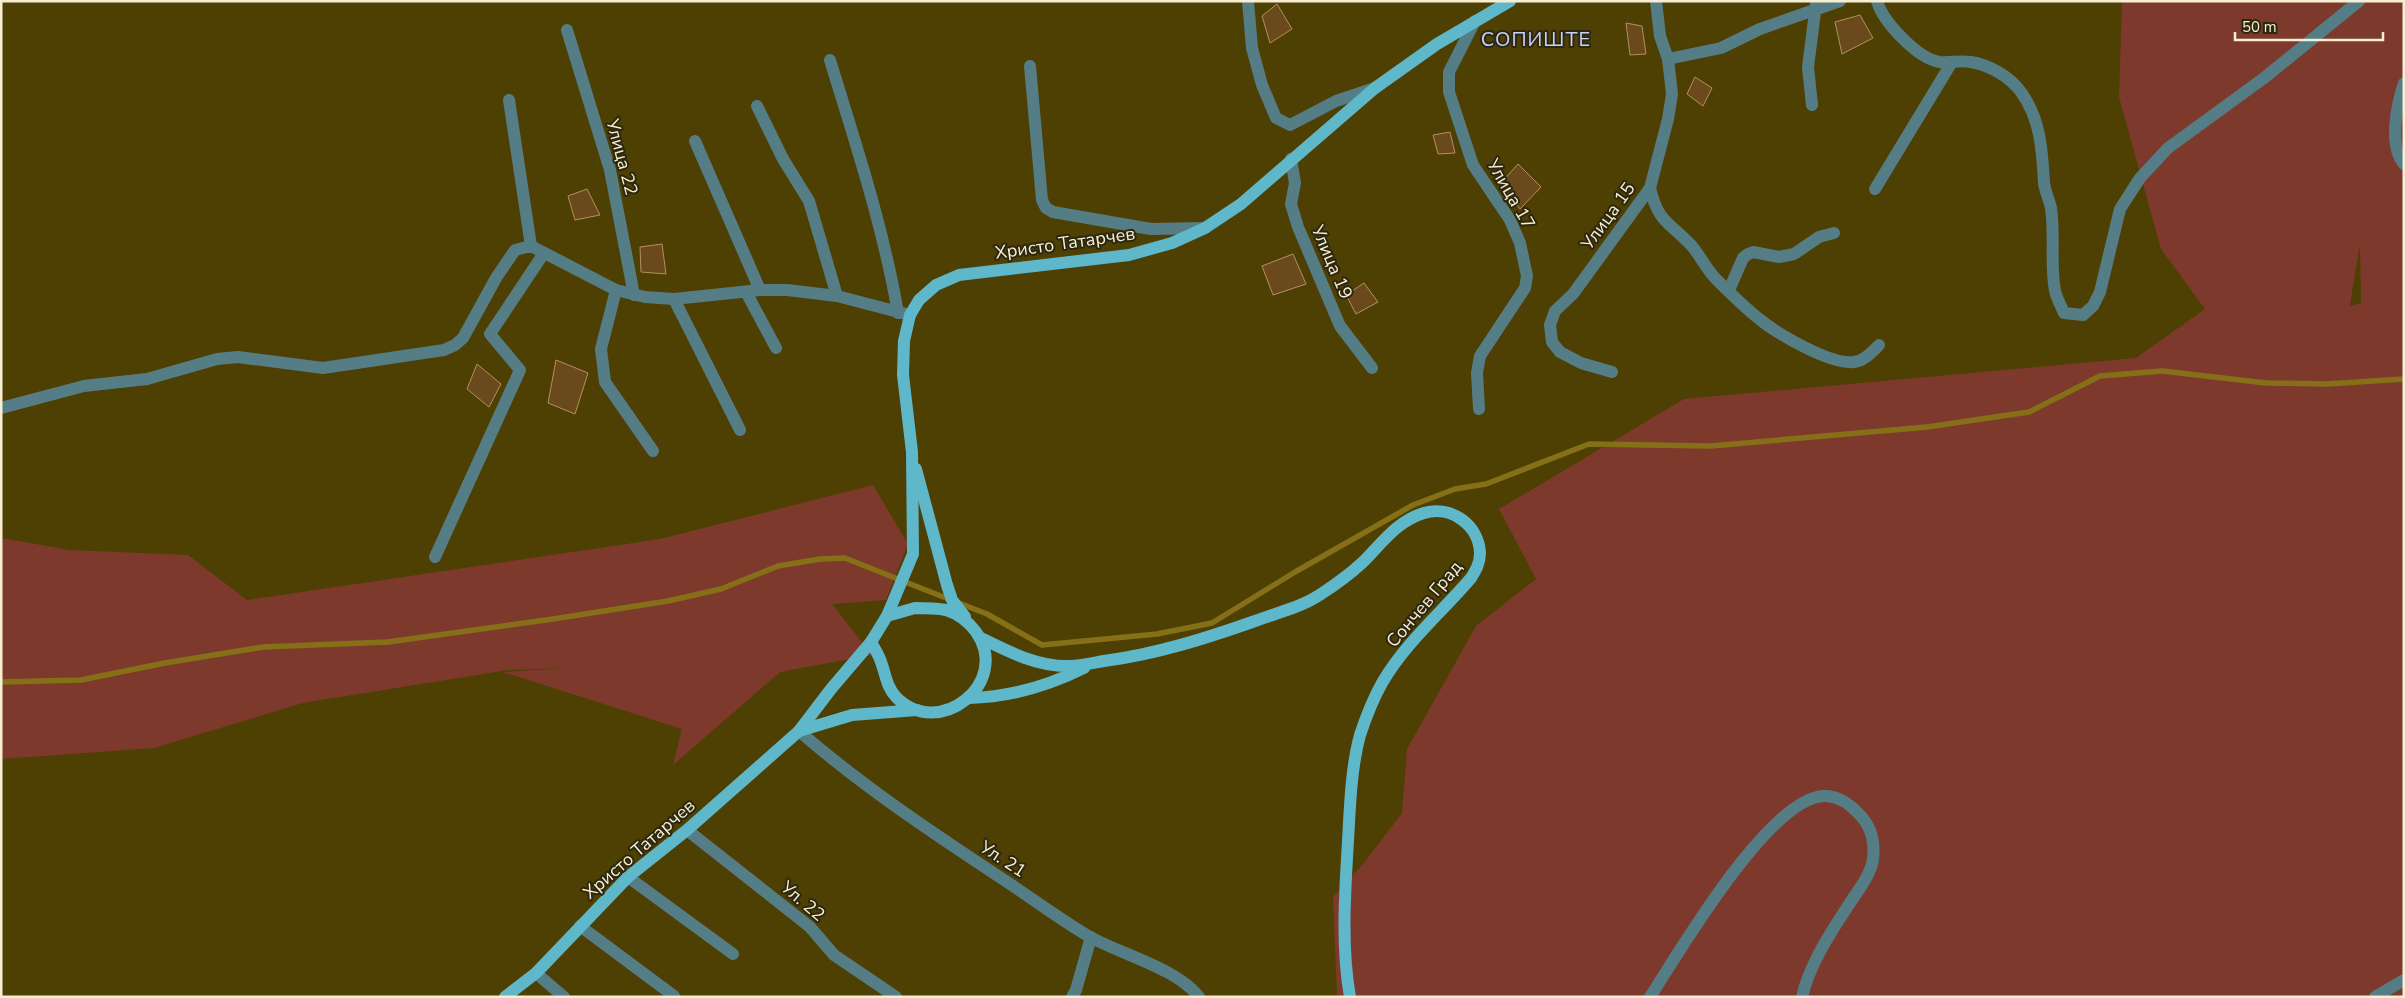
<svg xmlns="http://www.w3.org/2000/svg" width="2405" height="998" viewBox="0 0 2405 998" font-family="'Nunito Sans',sans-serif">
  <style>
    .green { fill: #7d3a2c; fill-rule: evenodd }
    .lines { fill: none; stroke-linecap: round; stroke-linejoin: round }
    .stream { stroke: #867017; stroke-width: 5.5 }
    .building { fill: #6a4a1c; stroke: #b39061 }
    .minor { stroke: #557d86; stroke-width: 12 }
    .major { stroke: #5fb7ca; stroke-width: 12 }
    .labels { text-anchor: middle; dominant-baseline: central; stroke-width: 4; stroke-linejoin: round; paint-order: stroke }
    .street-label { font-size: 18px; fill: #f7efd3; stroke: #2d2710 }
    .quarter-label { font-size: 20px; letter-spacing: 1px; fill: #c6d1fc; stroke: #2d2710 }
  </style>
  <rect width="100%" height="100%" fill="#4e3f02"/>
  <g class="green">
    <path d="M2122,1H2404V997H1337L1333,897L1363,864L1402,813L1407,749L1476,626L1536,579L1499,509L1684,399L2136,358L2205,309L2161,249L2119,97ZM2360,244L2361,303L2350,306V305Z"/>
    <path d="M873,485L908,544L886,600L832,604L872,655L780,672L673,765L682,729L503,672L565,668L508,670L303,703L154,748L1,759V538L70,550L188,555L247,600L660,539Z"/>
  </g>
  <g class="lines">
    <path class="stream" d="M1,682L81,680L165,663L263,647L388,642L553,619L668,601L721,589L778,566L820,559L845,558L918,587L987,614L1042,645L1157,634L1212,623L1295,572L1413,505L1455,489L1486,484L1589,444L1711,446L1927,427L2029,412L2100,376L2162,371L2266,383L2327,384L2404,379"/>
  </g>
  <g class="building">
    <path d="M1277,4L1292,29L1270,43L1262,16Z"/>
    <path d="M1860,15L1873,38L1842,54L1835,22Z"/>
    <path d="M1626,23L1642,26L1646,54L1630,55Z"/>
    <path d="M1695,77L1712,88L1703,106L1687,94Z"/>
    <path d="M1450,132L1455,153L1438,154L1433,135Z"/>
    <path d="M1518,164L1541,187L1520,209L1501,183Z"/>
    <path d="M587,189L600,215L575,220L568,196Z"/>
    <path d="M662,244L666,274L641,272L640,247Z"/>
    <path d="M1293,254L1306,284L1273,295L1262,266Z"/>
    <path d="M1364,283L1378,302L1356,314L1346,295Z"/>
    <path d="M556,360L588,373L575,414L548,403Z"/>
    <path d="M477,364L501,384L489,407L467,389Z"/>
  </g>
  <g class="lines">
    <g class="minor">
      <path d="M1248,1L1252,48L1262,85L1276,118L1290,125L1336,101L1375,88"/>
      <path d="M1877,1C1883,22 1918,59 1940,62C1950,63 1961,60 1971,62C1990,65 2010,77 2021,92C2041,120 2042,150 2044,183C2045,191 2049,199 2051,208C2055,235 2050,265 2055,291C2057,299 2061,306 2064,313L2083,315L2093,306L2100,292L2120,209L2140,178L2168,148L2264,78L2359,1"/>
      <path d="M1475,21L1449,72V92L1473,165L1510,220L1520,243L1527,276L1525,288L1480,356L1477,373L1479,409"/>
      <path d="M567,30L610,170L634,295"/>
      <path d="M1668,59L1721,48L1760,29L1840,1"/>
      <path d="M830,60C856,145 883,226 898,313"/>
      <path d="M1030,66L1042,200L1046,208L1053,212L1151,229L1205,228"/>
      <path d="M2404,83C2397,104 2388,146 2404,164"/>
      <path d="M509,100L531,246"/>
      <path d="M1812,105L1808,67L1816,4"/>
      <path d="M757,106L783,159L809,201L837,296"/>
      <path d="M695,141L760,290"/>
      <path d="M1291,159L1295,183L1291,204L1298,227L1340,326L1372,368"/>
      <path d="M1650,188C1658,222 1669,222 1691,245C1700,255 1706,269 1716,279C1729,292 1743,306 1758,318C1776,333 1830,365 1854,362C1865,360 1871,353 1879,345"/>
      <path d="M1875,189L1952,62"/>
      <path d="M616,290L601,349L605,382L653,451"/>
      <path d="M1729,290L1743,258L1748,254L1753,252L1779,257L1794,254L1819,237L1834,233"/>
      <path d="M746,292L776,348"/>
      <path d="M674,299L740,430"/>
      <path d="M1612,372L1581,363L1560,352L1552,342L1550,325L1555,311L1573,294L1650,188L1668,119L1672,94L1668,59L1660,36L1656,1"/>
      <path d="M1,408L84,386L147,379L217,359L238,357L323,368L444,350L455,345L463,338L496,278L515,250L531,246L616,290L645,297L674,299L760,290H787L837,296L910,315"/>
      <path d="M435,557L520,370L490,334L544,253"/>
      <path d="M799,731C861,785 930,831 998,876C1029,896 1059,919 1090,937C1123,955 1176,968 1199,997"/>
      <path d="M687,830L810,927L834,955L896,997"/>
      <path d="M628,877L733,954"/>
      <path d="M580,926L674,996"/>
      <path d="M536,973L564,997"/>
      <path d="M1072,997L1076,990L1091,937"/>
      <path d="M1650,997C1678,954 1772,792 1827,796C1839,797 1851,805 1859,814C1871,826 1875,842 1873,859C1871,876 1855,894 1846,909C1829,935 1809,966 1802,997"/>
      <path d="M2375,997L2404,980"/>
    </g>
    <g class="major">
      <path d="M916,469L947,585L952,600L965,617"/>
      <path d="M915,608C925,608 936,608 946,610C959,614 968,621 976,632C1012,682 939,741 896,697C886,686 886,675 881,662C879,655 874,648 871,642L887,616Z"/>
      <path d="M887,616L913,554L912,452L903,375L904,341L910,315L919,300L936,285L959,275L1129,255L1172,243L1205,228L1241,204L1375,88L1437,44L1510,1"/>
      <path d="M981,638C1009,652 1038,667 1070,666C1081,666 1093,663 1104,661C1157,654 1207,638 1258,620C1279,612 1302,607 1321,594C1335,585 1350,574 1363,562C1382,543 1397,521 1424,513C1451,505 1479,525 1480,553C1480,563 1476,570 1471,578C1442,612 1405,643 1382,683C1373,699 1366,717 1360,735C1351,768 1350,806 1348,841C1345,892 1341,946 1350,997"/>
      <path d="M969,698C1009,697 1048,686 1084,668"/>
      <path d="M799,731L852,715L917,710"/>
      <path d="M505,997L536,973L628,877L687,830L799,731L831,689L871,642"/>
    </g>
  </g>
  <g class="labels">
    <g class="street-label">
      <text transform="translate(622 157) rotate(75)">Улица 22</text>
      <text transform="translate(1511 194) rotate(60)">Улица 17</text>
      <text transform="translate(1608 216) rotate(-54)">Улица 15</text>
      <text transform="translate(1065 243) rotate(-8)">Христо Татарчев</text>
      <text transform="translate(1332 262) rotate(67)">Улица 19</text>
      <text transform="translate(1424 604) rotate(-50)">Сончев Град</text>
      <text transform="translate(639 849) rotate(-41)">Христо Татарчев</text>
      <text transform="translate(1003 859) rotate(33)">Ул. 21</text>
      <text transform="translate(803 901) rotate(40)">Ул. 22</text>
    </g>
    <g class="quarter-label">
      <text x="1536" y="39">СОПИШТЕ</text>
    </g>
  </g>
  <rect width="2405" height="998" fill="none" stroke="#f7efd3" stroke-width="5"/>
  <path d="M2235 32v8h148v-8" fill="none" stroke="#f7efd3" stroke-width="2.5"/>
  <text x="2242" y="32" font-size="15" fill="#f7efd3" stroke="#2d2710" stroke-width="4" paint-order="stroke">50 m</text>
</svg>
